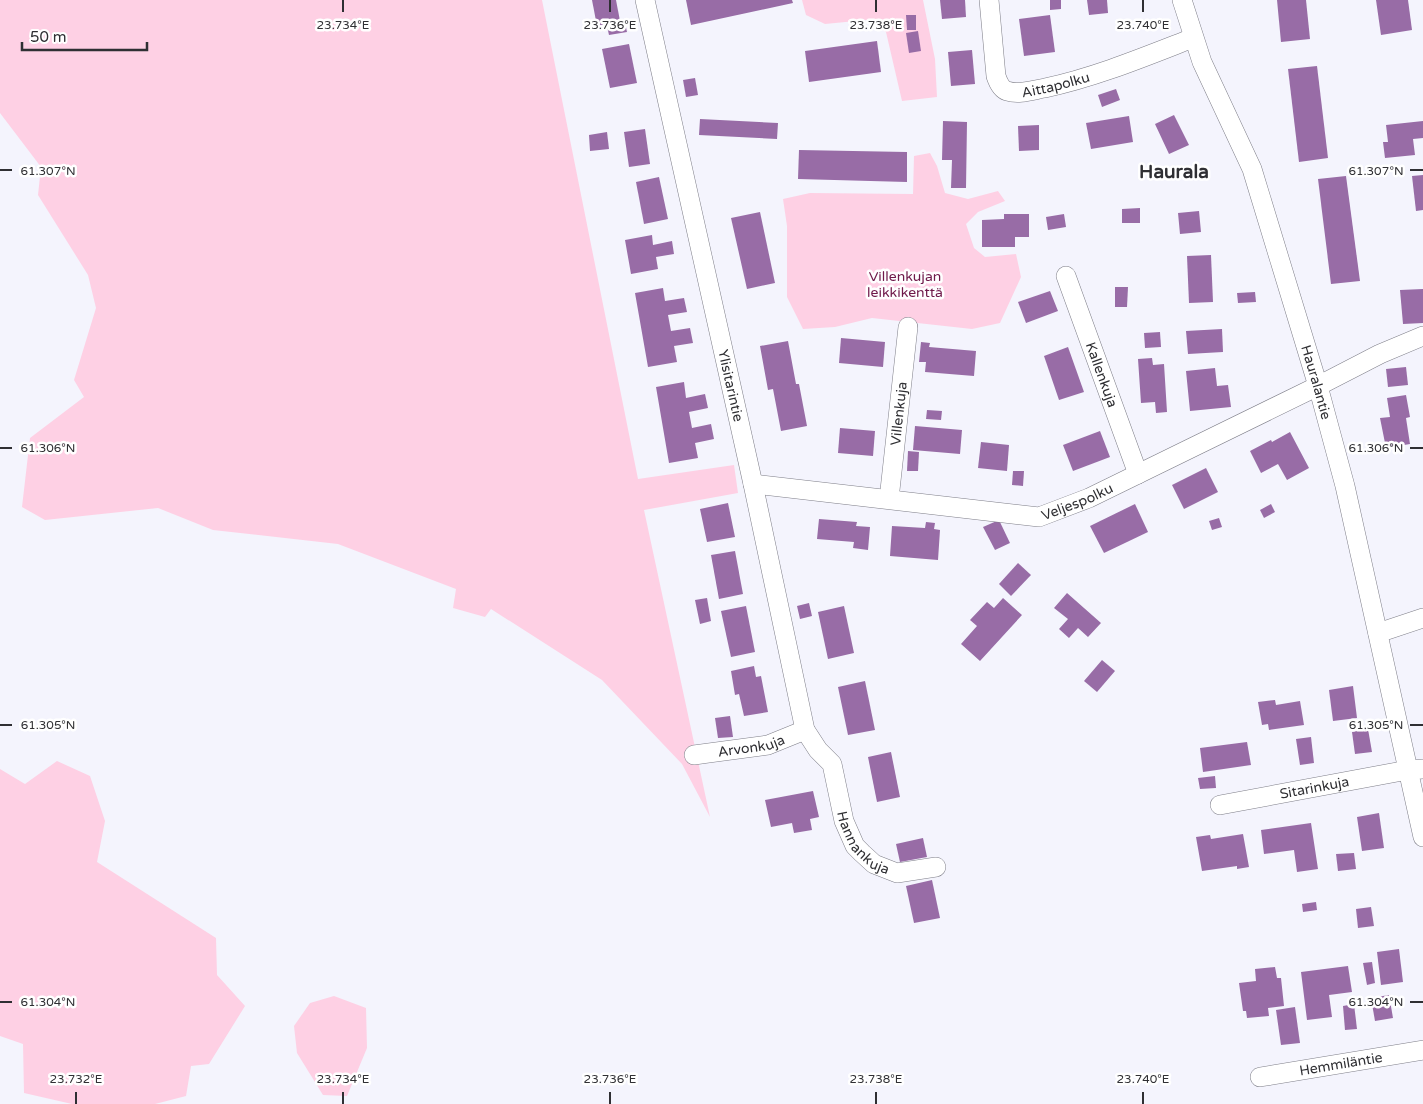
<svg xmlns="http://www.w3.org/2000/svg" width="1423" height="1104" viewBox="0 0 1423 1104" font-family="'Varela Round',sans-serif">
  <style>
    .green { fill: #fed0e4 }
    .building { fill: #986ca6 }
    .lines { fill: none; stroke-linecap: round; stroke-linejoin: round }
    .minor-casing { stroke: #7e7e88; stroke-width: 20 }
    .minor { stroke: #fff; stroke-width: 19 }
    .ticks { fill: none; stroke: #2f2f33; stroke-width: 2 }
    .labels { text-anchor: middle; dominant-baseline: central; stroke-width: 5; stroke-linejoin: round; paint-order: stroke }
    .street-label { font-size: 14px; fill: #2f2f33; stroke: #fff }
    .park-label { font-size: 14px; fill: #6f194a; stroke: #fff }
    .district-label { font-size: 19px; font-weight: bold; fill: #2f2f33; stroke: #fff }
    .ticks-label { font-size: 12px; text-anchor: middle; fill: #2f2f33; stroke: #fff; stroke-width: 5; stroke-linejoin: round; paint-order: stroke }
  </style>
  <rect width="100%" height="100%" fill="#f4f4fd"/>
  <g class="green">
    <path d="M0,0H542L638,479L734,465L738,493L644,510L710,817L682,764L602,680L491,609L485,617L453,608L456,589L338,544L213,530L158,508L45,520L22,507L30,438L84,397L74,380L96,308L88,275L38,195L41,167L0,113Z"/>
    <path d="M802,0H923L935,59L937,97L902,101L886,32L866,20L825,24L806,15Z"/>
    <path d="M930,153L937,166L945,193L968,199L998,191L1005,201L978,212L966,224L974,248L985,257L1016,254L1021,277L1000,323L972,329L872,318L835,327L803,329L787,297V226L783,199L810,193L913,194L914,156Z"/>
    <path d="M57,761L90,776L105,821L97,862L216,938L217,975L245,1006L209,1064L191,1066L186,1096L155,1104H72L24,1093L23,1044L0,1036V769L25,784Z"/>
    <path d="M334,996L366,1008L367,1048L347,1096L323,1095L297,1053L294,1026L310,1003Z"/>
  </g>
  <g class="building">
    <path d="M592,0H616L620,21L597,26Z"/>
    <path d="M686,0H792L793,3L691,25Z"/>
    <path d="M940,0H965L966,17L942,19Z"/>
    <path d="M1050,0H1061V9L1050,10Z"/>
    <path d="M1087,0H1107L1108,13L1089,15Z"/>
    <path d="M1277,0H1306L1310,39L1281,42Z"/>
    <path d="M1376,0H1408L1412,30L1381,35Z"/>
    <path d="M906,15H916V30H907Z"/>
    <path d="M1050,15L1055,52L1024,56L1019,19Z"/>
    <path d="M625,23L627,32L609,35L607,26Z"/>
    <path d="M918,31L921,51L909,53L906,33Z"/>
    <path d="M877,41L881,72L809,82L805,51Z"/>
    <path d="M629,44L637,83L610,88L602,49Z"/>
    <path d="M972,50L975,84L951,86L948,52Z"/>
    <path d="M1317,66L1328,158L1299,162L1288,69Z"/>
    <path d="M695,78L698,95L686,97L683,80Z"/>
    <path d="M1116,89L1120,100L1102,107L1098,95Z"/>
    <path d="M1174,115L1189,145L1169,154L1155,124Z"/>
    <path d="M1129,116L1133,142L1091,149L1086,123Z"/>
    <path d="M700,119L778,123L777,139L699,135Z"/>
    <path d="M943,121L967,122L966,188H951L952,160H942Z"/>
    <path d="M1423,121V138L1413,139L1415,155L1385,158L1383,142H1388L1386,125Z"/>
    <path d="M1039,125V150L1019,151L1018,126Z"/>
    <path d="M645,129L650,164L629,167L624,132Z"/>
    <path d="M607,132L609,149L590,151L589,135Z"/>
    <path d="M799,150L907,152V182L798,179Z"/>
    <path d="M1423,175V210L1416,211L1412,176Z"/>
    <path d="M1346,176L1360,281L1331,284L1318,179Z"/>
    <path d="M659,177L668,219L644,224L636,182Z"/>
    <path d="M1140,208V223H1122V209Z"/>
    <path d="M1199,211L1201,232L1180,234L1178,213Z"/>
    <path d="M760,212L775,283L747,289L731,218Z"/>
    <path d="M1004,214H1029V237H1015V247H982V220L1004,219Z"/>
    <path d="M1064,214L1066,227L1048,230L1046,217Z"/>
    <path d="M652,235L653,245L672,241L674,254L656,257L658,269L631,274L625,240Z"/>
    <path d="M1211,255L1213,302L1189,303L1187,256Z"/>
    <path d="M1115,287H1128L1127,307H1115Z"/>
    <path d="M663,288L665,301L684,298L687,312L668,315L671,331L690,328L693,343L674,346L677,362L648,367L635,293Z"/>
    <path d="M1423,289V323L1403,324L1400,290Z"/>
    <path d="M1050,291L1058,311L1026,323L1018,302Z"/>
    <path d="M1255,292L1256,302L1238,303L1237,293Z"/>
    <path d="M1222,329L1223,352L1188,354L1186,331Z"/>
    <path d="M1160,332L1161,347L1145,348L1144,333Z"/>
    <path d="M841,338L885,342L883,367L839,363Z"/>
    <path d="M788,341L796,384H799L807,426L781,431L773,389L768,390L760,346Z"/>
    <path d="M921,342L930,343L929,347L976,351L974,376L925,372L926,362H919Z"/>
    <path d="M1068,347L1084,392L1059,400L1044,356Z"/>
    <path d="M1152,358L1153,365L1164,364L1167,412L1156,413L1155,402L1141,403L1138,359Z"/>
    <path d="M1406,367L1408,385L1388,387L1386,369Z"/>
    <path d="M1215,368L1217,386L1228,385L1231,407L1190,411L1186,371Z"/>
    <path d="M684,382L686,398L705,394L708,408L689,412L692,428L711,424L714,439L695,443L698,458L669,463L656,387Z"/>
    <path d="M1406,395L1410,417L1406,418L1410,444L1386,448L1380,418L1390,417L1387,398Z"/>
    <path d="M927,410L942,411L941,420L926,419Z"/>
    <path d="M915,426L962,430L960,454L913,450Z"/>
    <path d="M840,428L875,431L873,456L838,453Z"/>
    <path d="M1100,431L1110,457L1073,471L1063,445Z"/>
    <path d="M1290,432L1309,468L1287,480L1278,464L1261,473L1250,451L1271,440L1272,442Z"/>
    <path d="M981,442L1009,445L1007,471L978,468Z"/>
    <path d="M908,451L919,452L918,471H907Z"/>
    <path d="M1206,468L1218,492L1184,509L1172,485Z"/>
    <path d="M1013,471H1024L1023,486L1012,485Z"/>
    <path d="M728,503L735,537L707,542L700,509Z"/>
    <path d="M1135,504L1148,532L1104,553L1090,526Z"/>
    <path d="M1271,504L1275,512L1264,518L1260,510Z"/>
    <path d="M1219,518L1222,527L1212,530L1209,521Z"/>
    <path d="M819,519L857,522L856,526L870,527L868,550L853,548L854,542L817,539Z"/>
    <path d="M999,520L1010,543L995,550L983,527Z"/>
    <path d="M926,522L935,523L934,529L940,530L938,560L890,556L892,526L925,528Z"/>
    <path d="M735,551L743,594L719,599L711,555Z"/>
    <path d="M1018,563L1031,575L1011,596L999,584Z"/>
    <path d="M1067,593L1101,623L1088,637L1078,628L1069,638L1059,629L1068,619L1054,608Z"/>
    <path d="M707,598L711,621L700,624L695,600Z"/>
    <path d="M1003,598L1022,615L980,661L961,644L977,626L970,620L987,602L994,608Z"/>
    <path d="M809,603L812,616L800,619L797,606Z"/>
    <path d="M746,606L755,652L731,657L721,611Z"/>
    <path d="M844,606L854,653L828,659L818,612Z"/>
    <path d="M1102,660L1115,671L1097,692L1084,681Z"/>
    <path d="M754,666L756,677L761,676L768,712L744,716L739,694L735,695L731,671Z"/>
    <path d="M865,681L875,730L848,735L838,687Z"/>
    <path d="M1353,686L1357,718L1333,721L1329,690Z"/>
    <path d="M1275,700L1276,705L1300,701L1304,725L1269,730L1268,724L1262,725L1258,702Z"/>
    <path d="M730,716L733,737L718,738L715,718Z"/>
    <path d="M1368,729L1372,752L1355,754L1352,732Z"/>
    <path d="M1311,737L1314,763L1300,765L1296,739Z"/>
    <path d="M1247,742L1251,765L1203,772L1200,748Z"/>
    <path d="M891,752L900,797L877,802L868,757Z"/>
    <path d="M1215,776L1216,788L1200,789L1198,778Z"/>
    <path d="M813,791L819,817L810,819L812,830L794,833L792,823L771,827L765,800Z"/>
    <path d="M1379,813L1384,848L1362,851L1357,817Z"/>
    <path d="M1311,823L1318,869L1297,872L1294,850L1264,854L1261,830Z"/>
    <path d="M1243,834L1249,867L1237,869V866L1202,871L1196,837L1210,835L1211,839Z"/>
    <path d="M923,838L927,857L900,862L896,844Z"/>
    <path d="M1354,853L1356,869L1338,871L1336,854Z"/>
    <path d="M932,880L940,918L914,923L906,886Z"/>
    <path d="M1316,902L1317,910L1303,912L1302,904Z"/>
    <path d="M1371,907L1374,926L1358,928L1356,909Z"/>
    <path d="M1399,949L1403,982L1381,985L1377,952Z"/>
    <path d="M1372,962L1375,983L1367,985L1363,963Z"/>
    <path d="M1348,966L1352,992L1329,995L1332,1017L1307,1020L1301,972Z"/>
    <path d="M1275,967L1277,978H1281L1284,1006L1268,1008L1269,1016L1247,1018L1246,1011H1243L1239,983L1256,981L1255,969Z"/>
    <path d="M1389,995L1393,1018L1375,1021L1371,998Z"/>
    <path d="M1354,1004L1357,1029L1345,1030L1343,1006Z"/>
    <path d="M1295,1007L1300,1043L1281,1045L1276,1010Z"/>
  </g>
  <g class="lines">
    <defs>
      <g id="minor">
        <path id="s1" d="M645,0L753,484L805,730L818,750L832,764L844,821L855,846L862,853L874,864L897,873L936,867"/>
        <path id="s2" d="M989,0L996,76C998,82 1001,89 1007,91C1019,95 1033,90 1045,88C1096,77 1144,57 1193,38"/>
        <path id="s3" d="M1182,0L1202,62L1252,169L1318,386L1345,486L1423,837"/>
        <path id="s4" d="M1066,276L1138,474"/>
        <path id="s5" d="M753,484L1039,517L1089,498L1318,386L1380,354L1423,336"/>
        <path id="s6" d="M889,499L908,327"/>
        <path d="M1378,633L1423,618"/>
        <path id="s7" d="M694,755L768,745L805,730"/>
        <path id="s8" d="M1220,805L1408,770L1423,769"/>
        <path id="s9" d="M1260,1077L1423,1050"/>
      </g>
    </defs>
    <use href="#minor" class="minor-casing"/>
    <use href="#minor" class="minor"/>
  </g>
  <path class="ticks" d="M343,0V12M610,0V12M876,0V12M1143,0V12M0,170H12M1410,170H1423M0,448H12M1410,448H1423M0,725H12M1410,725H1423M0,1002H12M1410,1002H1423M76,1092V1104M343,1092V1104M610,1092V1104M876,1092V1104M1143,1092V1104"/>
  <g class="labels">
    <g class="street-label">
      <text stroke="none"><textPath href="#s2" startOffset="145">Aittapolku</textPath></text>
      <text stroke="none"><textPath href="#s4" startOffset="105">Kallenkuja</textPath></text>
      <text stroke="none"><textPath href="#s3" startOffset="406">Hauralantie</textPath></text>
      <text stroke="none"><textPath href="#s1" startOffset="395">Ylisitarintie</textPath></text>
      <text stroke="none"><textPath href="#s6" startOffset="86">Villenkuja</textPath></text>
      <text stroke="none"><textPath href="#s5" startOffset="329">Veljespolku</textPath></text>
      <text stroke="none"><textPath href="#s7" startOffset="58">Arvonkuja</textPath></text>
      <text stroke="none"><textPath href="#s8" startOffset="96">Sitarinkuja</textPath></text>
      <text stroke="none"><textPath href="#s1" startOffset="879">Hannankuja</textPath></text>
      <text stroke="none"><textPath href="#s9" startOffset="82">Hemmiläntie</textPath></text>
    </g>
    <g class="park-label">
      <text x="905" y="276">Villenkujan<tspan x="905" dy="16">leikkikenttä</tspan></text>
    </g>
    <g class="district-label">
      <text x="1174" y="172">Haurala</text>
    </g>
  </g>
  <g class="ticks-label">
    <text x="343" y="29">23.734°E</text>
    <text x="610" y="29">23.736°E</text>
    <text x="876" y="29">23.738°E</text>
    <text x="1143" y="29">23.740°E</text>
    <text x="48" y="175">61.307°N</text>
    <text x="1376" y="175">61.307°N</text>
    <text x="48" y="452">61.306°N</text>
    <text x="1376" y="452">61.306°N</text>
    <text x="48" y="729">61.305°N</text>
    <text x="1376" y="729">61.305°N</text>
    <text x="48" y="1006">61.304°N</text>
    <text x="1376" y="1006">61.304°N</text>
    <text x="76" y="1083">23.732°E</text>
    <text x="343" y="1083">23.734°E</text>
    <text x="610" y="1083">23.736°E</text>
    <text x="876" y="1083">23.738°E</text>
    <text x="1143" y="1083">23.740°E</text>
  </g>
  <path d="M22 42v8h125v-8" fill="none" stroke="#2f2f33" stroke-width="2.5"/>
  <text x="30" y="42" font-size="15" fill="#2f2f33" stroke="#ffffff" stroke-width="4" paint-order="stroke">50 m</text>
</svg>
